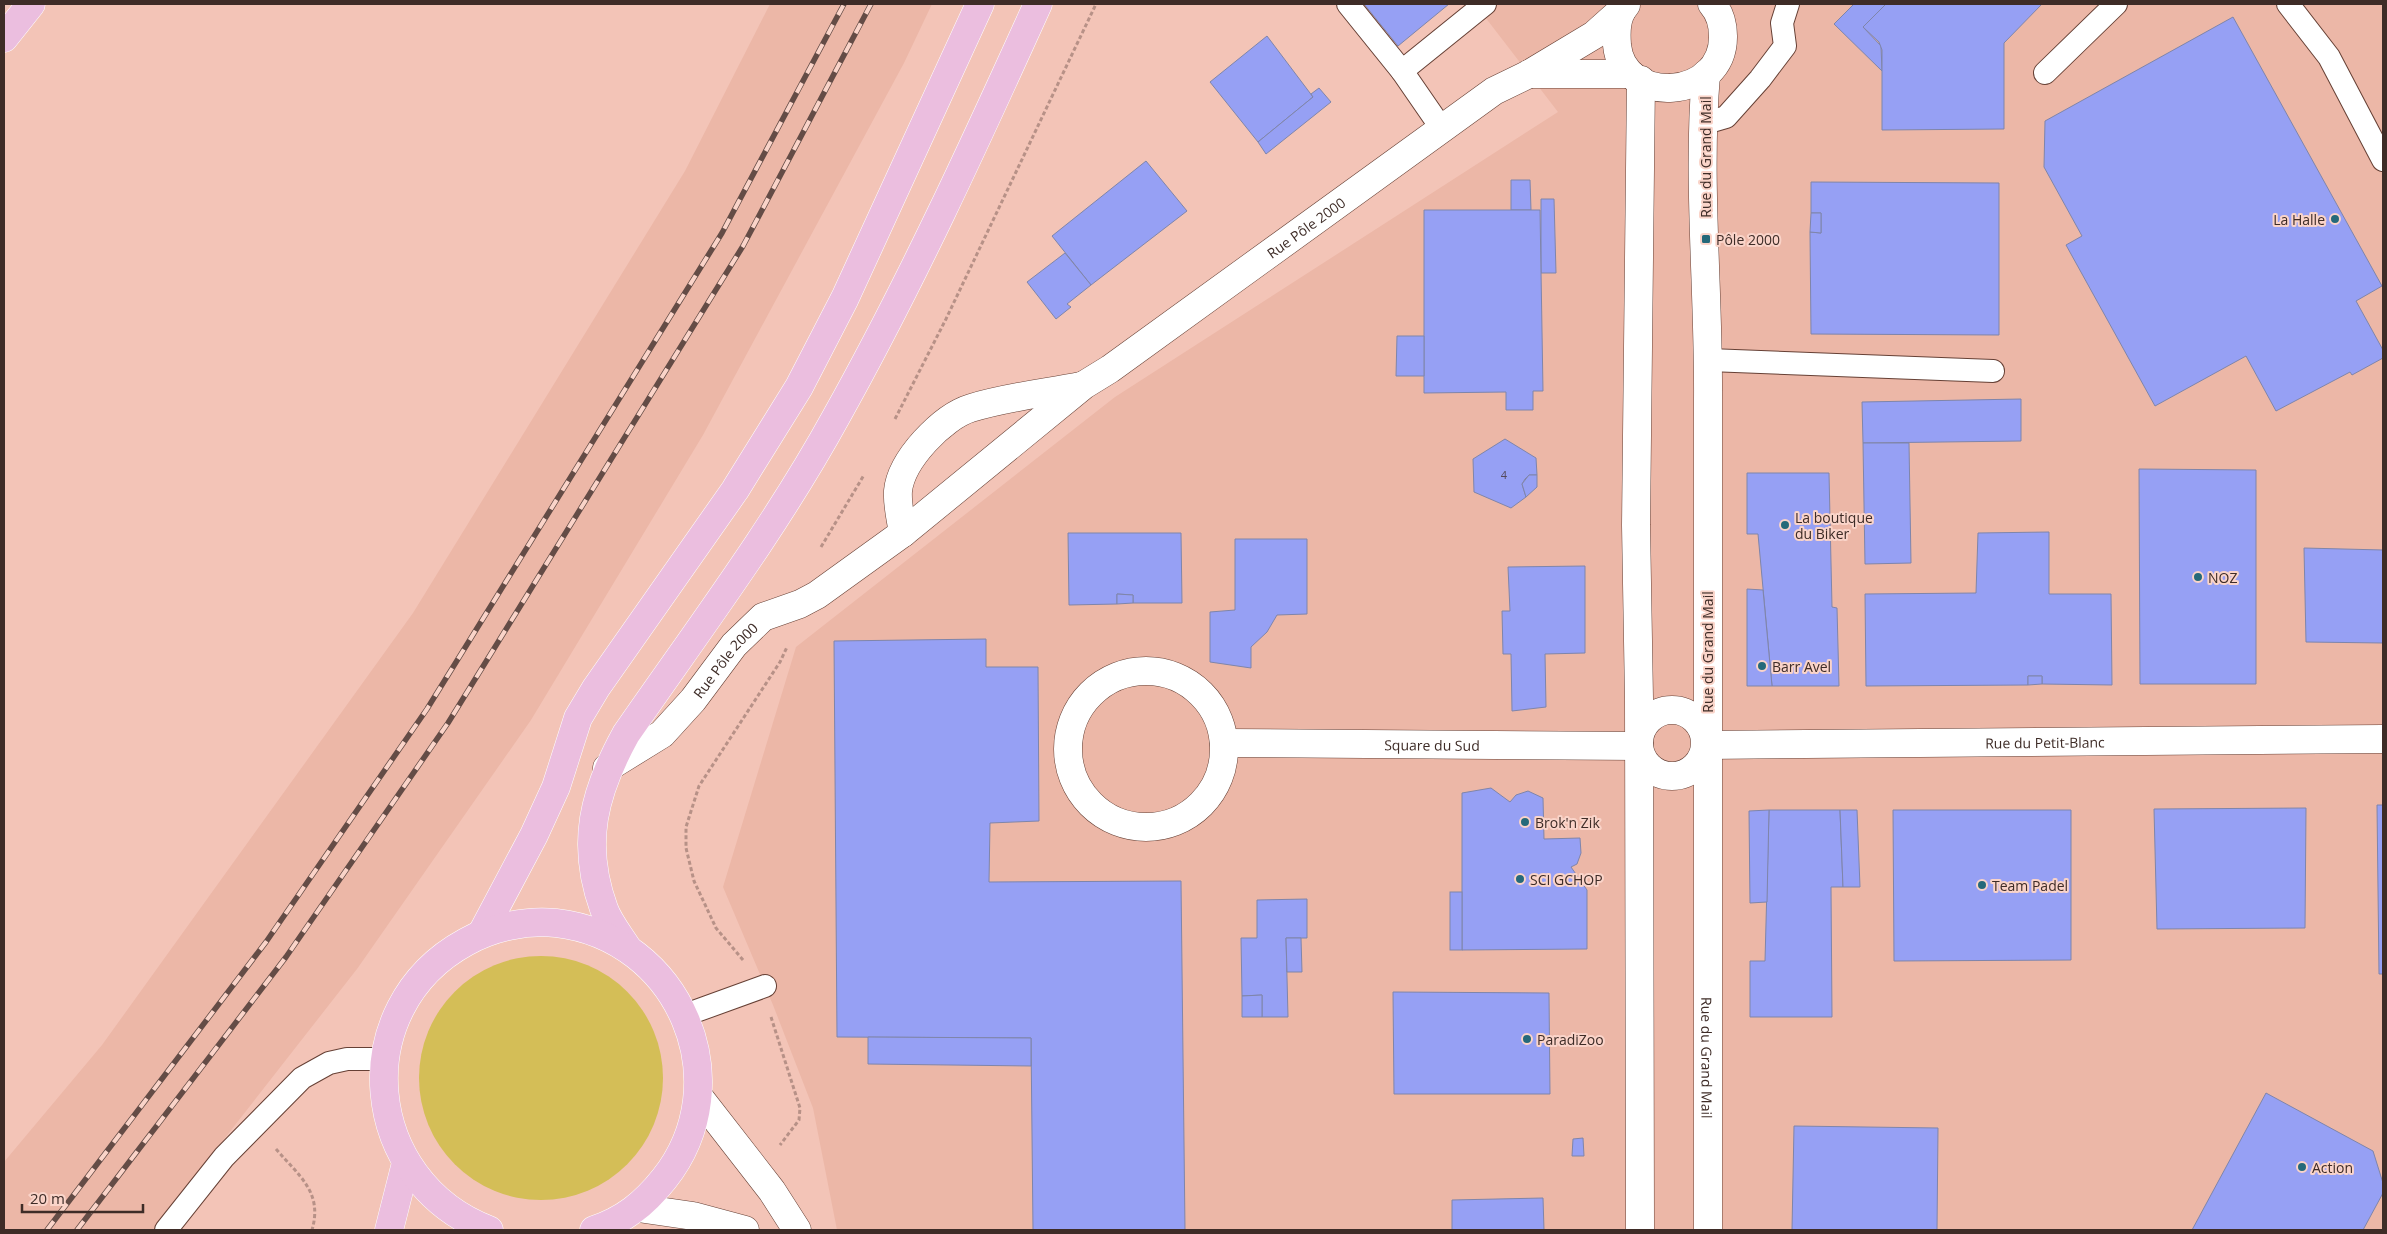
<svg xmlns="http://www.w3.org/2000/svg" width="2387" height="1234" viewBox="0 0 2387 1234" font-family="'Open Sans',sans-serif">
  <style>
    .built { fill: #ecb7a7 }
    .green { fill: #d4be57 }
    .building { fill: #96a0f4; stroke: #7f85aa }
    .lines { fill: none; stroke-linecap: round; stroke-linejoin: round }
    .service-casing { stroke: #664035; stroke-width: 24 }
    .minor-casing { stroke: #664035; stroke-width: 29 }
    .primary-casing { stroke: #fff; stroke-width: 29 }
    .path { stroke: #b79187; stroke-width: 3; stroke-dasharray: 4 2.5; stroke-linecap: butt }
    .service { stroke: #fff; stroke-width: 22 }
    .minor { stroke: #fff; stroke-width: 28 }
    .primary { stroke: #ebbedf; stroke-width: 28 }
    .rail-casing { stroke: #644c46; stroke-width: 5.5 }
    .rail { stroke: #fad4c9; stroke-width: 4; stroke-dasharray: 11; stroke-linecap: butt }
    .poi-dot { fill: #25697a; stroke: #fad4c9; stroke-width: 2 }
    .labels { text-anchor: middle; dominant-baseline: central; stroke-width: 4; stroke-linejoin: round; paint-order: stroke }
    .number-label { font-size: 11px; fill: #54495a }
    .street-label { font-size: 14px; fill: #3e2c27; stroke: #fad4c9 }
    .poi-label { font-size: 14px; fill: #3e2c27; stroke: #fad4c9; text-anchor: start }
  </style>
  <rect width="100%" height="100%" fill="#f3c4b7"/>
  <g class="built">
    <path d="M770,4H932L904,63L703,435L531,720L357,969L153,1230H4V1162L102,1045L413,613L685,171Z"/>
    <path d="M1475,4H2383V1230H837L813,1108L773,1005L723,887L796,647L1115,397L1558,112Z"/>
  </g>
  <circle class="green" cx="541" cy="1078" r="122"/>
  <g class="building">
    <path d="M1364,4H1449L1398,46Z"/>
    <path d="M1854,4H1886L1863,27L1881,46L1882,71L1834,24Z"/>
    <path d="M1886,4H2042L2004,43V129L1882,130V50L1879,42L1863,27Z"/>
    <path d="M2233,17L2382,286L2356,301L2383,350V358L2352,375L2350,372L2276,411L2246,356L2155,406L2066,245L2082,236L2044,167L2045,121Z"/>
    <path d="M1267,36L1313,97L1258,142L1210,82Z"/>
    <path d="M1319,88L1331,102L1266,154L1258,142L1313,97L1311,94Z"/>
    <path d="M1146,161L1187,211L1091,285L1052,236Z"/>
    <path d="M1511,180H1530L1531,210H1511Z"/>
    <path d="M1811,182L1999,183V335L1811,334L1810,232L1821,233V213H1811Z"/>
    <path d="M1541,199H1554L1556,273H1541Z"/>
    <path d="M1424,210H1540L1543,391H1533V410H1506V392L1424,393Z"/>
    <path d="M1811,213H1821V233L1810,232Z"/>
    <path d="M1065,253L1091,285L1067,304L1071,307L1056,319L1027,282Z"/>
    <path d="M1397,336H1424V376H1396Z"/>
    <path d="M2021,399V441L1863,443L1862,402Z"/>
    <path d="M1505,439L1536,458L1537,475H1529L1525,479L1522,484L1526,497L1511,508L1474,492L1473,459Z"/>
    <path d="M1863,443H1909L1911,563L1865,564Z"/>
    <path d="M2139,469L2256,470V684H2140Z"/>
    <path d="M1747,473H1829L1832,607L1837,608L1839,686H1772L1758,534H1747Z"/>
    <path d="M1529,475H1537V487L1526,497L1522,484Z"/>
    <path d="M2049,532V594H2111L2112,685L2042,684V676H2028V685L1866,686L1865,594L1976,593L1978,533Z"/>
    <path d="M1068,533H1181L1182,603H1133V595L1117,594V604L1069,605Z"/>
    <path d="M1235,539H1307V614L1277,615L1267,632L1251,647V668L1210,662V612L1235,610Z"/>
    <path d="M2304,548L2383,550V643L2306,642Z"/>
    <path d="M1585,566V653L1545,654L1546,707L1512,711L1511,654H1503L1502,611H1510L1508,567Z"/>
    <path d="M1747,589L1763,590L1772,686H1747Z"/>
    <path d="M1117,594L1133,595V603L1117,604Z"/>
    <path d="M986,639V667H1038L1039,821L990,823L989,882L1181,881L1185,1230H1033L1031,1038L837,1037L834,641Z"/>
    <path d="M2028,676H2042V684L2028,685Z"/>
    <path d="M1491,788L1510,802L1516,795L1528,791L1543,798L1544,839L1580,838L1581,853L1577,864L1571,867L1587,890V949L1462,950V793Z"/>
    <path d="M2377,805H2383V974H2379Z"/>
    <path d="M2306,808L2305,928L2157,929L2154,809Z"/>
    <path d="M1769,810H1840L1843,887H1831L1832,1017H1750V961H1765Z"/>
    <path d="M1769,810L1767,902L1750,903L1749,811Z"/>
    <path d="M1840,810H1857L1860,887H1843Z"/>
    <path d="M1893,810H2071V960L1894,961Z"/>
    <rect x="1450" y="892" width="12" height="58"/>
    <path d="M1307,899V938H1286L1288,1017H1262V995L1242,996L1241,938H1257V900Z"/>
    <path d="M1286,938H1301L1302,972H1287Z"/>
    <path d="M1393,992L1549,993L1550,1094H1394Z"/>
    <path d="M1262,995V1017H1242V996Z"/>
    <path d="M868,1037L1031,1038V1066L868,1064Z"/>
    <path d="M2266,1093L2373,1151L2383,1183V1193L2363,1230H2192Z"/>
    <path d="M1794,1126L1938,1128L1937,1230H1792Z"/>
    <path d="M1583,1138L1584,1156H1572L1573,1139Z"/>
    <path d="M1543,1198L1544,1230H1452V1200Z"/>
  </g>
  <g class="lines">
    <defs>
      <g id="service">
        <path d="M1348,4L1402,71L1442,129"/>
        <path d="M2288,4L2329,57L2383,160"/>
        <path d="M1402,71L1485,4"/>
        <path d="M2045,73L2116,4"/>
        <path d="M1702,124L1726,117L1760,79L1785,46L1782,23L1788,4"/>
        <path d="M1709,360L1993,371"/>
        <path d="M685,1015L765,986"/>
        <path d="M166,1230L224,1157L302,1078L329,1063L347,1059H385"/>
      </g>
      <g id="minor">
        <path d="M1626,5C1616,16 1616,31 1617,45C1623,107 1724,100 1723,36C1723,24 1720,13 1712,4"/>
        <path d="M1529,74H1630"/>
        <path id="s1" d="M1706,74C1697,182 1709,291 1708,400C1706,676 1707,953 1708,1230"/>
        <path d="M903,533C901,520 897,505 898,491C901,460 942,417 971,408C1006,397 1045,393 1081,386"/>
        <circle cx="1146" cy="749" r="78"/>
        <circle cx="1672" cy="743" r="33"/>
        <path id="s2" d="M1224,743L1639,746"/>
        <path id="s3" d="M1706,745L2383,739"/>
        <path id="s4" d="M607,768L662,734L693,700L734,645L763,617L800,604L817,595L903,533L1084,385L1110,369L1494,91L1529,74L1594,35L1622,10"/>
        <path d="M699,1097L772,1191L797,1230"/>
        <path d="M638,1208L693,1216L745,1230"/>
        <path d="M1640,1230L1639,699L1636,525L1641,80"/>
      </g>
      <g id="primary">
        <path d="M4,38L31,4"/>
        <path d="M482,933L534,835L556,787L578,718L596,688L735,490L799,387L845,298L980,4"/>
        <path d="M628,949C620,936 609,923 604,909C580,843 594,792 626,734C698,630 775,528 836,417C911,283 975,143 1038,4"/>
        <path d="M389,1230L406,1163"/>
        <path d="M489,1230C362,1182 345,1008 466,942C493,927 526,920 556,923C680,937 741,1082 664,1179C644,1204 624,1220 594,1230"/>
      </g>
    </defs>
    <use href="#service" class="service-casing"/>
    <use href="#minor" class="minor-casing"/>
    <use href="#primary" class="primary-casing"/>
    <g class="path">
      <path d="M895,419L946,319L1096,4"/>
      <path d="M821,547L864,475"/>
      <path d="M743,960L716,928L694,881L686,848V827L699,786L780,662L787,647"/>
      <path d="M771,1017L800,1108L799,1120L780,1145"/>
      <path d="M276,1149C299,1176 323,1192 312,1230"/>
    </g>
    <use href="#service" class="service"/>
    <use href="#minor" class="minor"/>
    <use href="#primary" class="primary"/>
    <defs>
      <g id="rail">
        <path d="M47,1230L266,942L427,709L722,233L844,4"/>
        <path d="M77,1230L286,957L448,723L743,246L871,4"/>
      </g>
    </defs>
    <use href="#rail" class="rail-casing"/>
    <use href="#rail" class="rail"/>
  </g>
  <g class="poi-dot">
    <circle cx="2335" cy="219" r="5"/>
    <rect x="1701" y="234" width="10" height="10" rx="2.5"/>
    <circle cx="1785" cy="525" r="5"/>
    <circle cx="2198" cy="577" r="5"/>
    <circle cx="1762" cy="666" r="5"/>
    <circle cx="1525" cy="822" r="5"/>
    <circle cx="1520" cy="879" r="5"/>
    <circle cx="1982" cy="885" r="5"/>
    <circle cx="1527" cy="1039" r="5"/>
    <circle cx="2302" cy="1167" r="5"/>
  </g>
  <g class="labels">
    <g class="number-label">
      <text x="1504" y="474">4</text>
    </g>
    <g class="street-label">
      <text transform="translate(1705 157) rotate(-90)">Rue du Grand Mail</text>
      <text stroke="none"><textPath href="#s4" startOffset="890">Rue Pôle 2000</textPath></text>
      <text transform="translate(1707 652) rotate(-90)">Rue du Grand Mail</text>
      <text stroke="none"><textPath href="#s4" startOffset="162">Rue Pôle 2000</textPath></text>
      <text stroke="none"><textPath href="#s3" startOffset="339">Rue du Petit-Blanc</textPath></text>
      <text stroke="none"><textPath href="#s2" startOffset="208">Square du Sud</textPath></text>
      <text stroke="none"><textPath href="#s1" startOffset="984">Rue du Grand Mail</textPath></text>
    </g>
    <g class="poi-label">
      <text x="2325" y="219" text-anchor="end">La Halle</text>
      <text x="1716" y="239">Pôle 2000</text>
      <text x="1795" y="517">La boutique<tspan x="1795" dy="16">du Biker</tspan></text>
      <text x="2208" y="577">NOZ</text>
      <text x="1772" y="666">Barr Avel</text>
      <text x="1535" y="822">Brok'n Zik</text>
      <text x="1530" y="879">SCI GCHOP</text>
      <text x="1992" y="885">Team Padel</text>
      <text x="1537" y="1039">ParadiZoo</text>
      <text x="2312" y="1167">Action</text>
    </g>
  </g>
  <rect width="2387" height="1234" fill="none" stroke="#3e2c27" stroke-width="10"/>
  <path d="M22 1204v8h121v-8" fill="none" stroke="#3e2c27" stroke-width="2.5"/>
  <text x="30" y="1204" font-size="15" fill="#3e2c27" stroke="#fad4c9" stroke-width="4" paint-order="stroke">20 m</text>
</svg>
